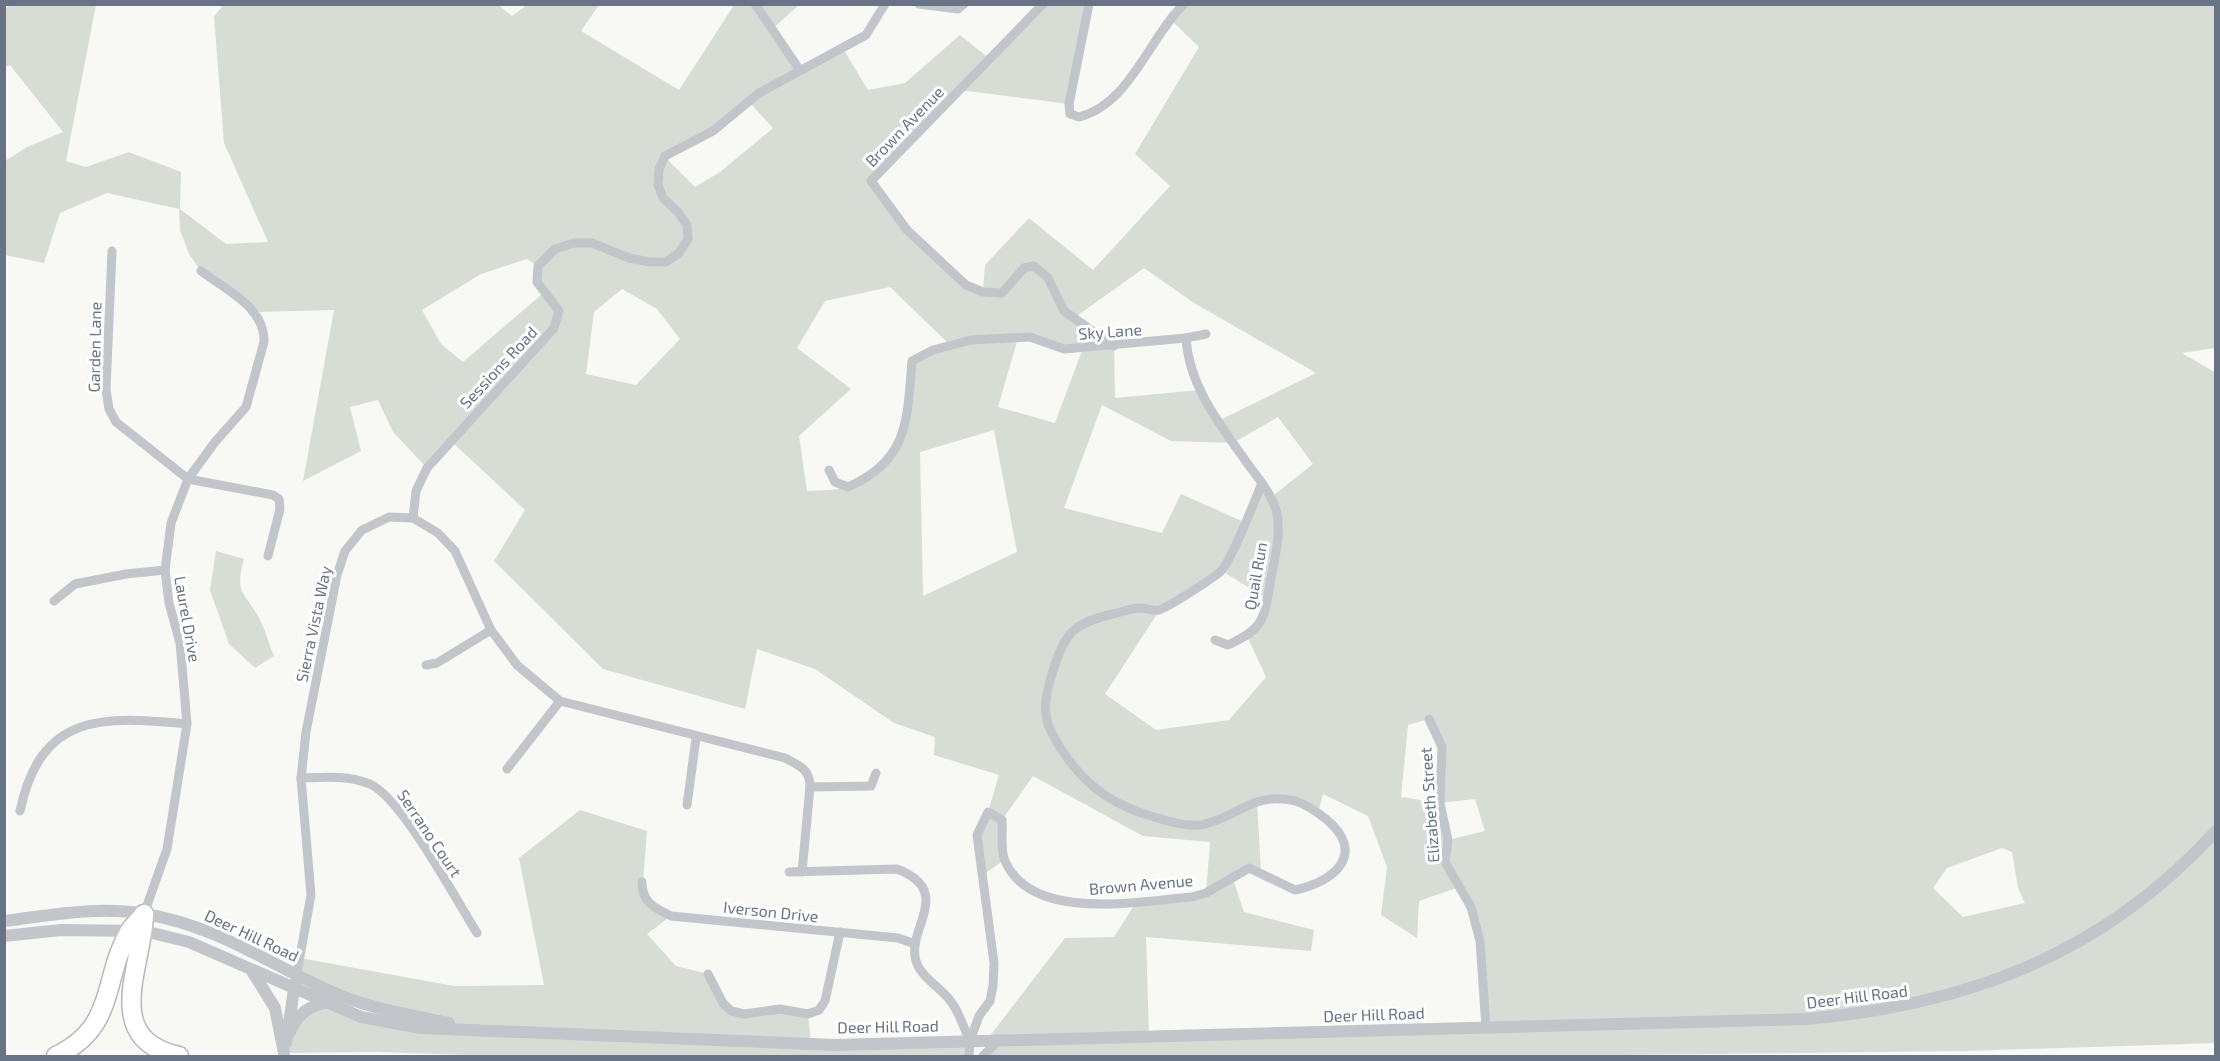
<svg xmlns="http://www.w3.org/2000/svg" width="2220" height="1061" viewBox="0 0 2220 1061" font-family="'Exo 2',sans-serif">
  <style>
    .green { fill: #d7ddd5; fill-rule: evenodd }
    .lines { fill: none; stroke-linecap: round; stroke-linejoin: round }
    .motorway-casing { stroke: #b5b8bc; stroke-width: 21 }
    .minor { stroke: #c2c5c9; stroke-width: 9 }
    .tertiary { stroke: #c2c5c9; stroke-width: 12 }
    .motorway { stroke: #fff; stroke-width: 18 }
    .labels { text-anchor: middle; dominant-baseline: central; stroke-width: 6; stroke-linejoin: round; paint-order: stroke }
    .street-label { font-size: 16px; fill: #687485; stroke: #fff }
  </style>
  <rect width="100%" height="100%" fill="#f8f8f5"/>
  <g class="green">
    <path d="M11,4L96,5L66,161L86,167L129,152L181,172L180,209L226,244L268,242L224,143L214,17L223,5L497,4L512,16L527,5H599L581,31L679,90L734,5H799L772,29L799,69L842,47L868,90L905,83L960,35L990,59L1043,5H1089L1069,104L960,90L871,181C898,219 939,275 983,291L985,265L1029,218L1093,270L1170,186L1135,154L1199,47L1170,19L1184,5H2215V348L2182,353L2216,373L2215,1043L1966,1051L1533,1056H989L999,1041H986L1065,938L1114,937L1137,901L1206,893L1210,842L1143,836L1033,776L1002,820L1004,860L983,875L977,835L988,812L999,775L934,755L935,737L894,723L815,669L757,649L745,709L603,669L494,561L525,510L451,441L427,468L393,432L378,400L350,407L361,451L303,481L334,310L257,312L201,271L189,254L180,230L179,209L107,193L60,213L44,263L5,255V161L27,147L63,132L10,65L5,67V9ZM749,102L773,128L720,172L695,187L665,157L713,131ZM527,259L538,266L542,294L463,362L441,344L422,310L481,274ZM1144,268L1194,303L1316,373L1218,421L1200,390L1115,398L1114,346L1074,318ZM890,287L950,345L912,361C904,412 906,465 849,486C837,491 820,490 807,491L799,436L851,389L797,348L825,301ZM622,289L657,309L680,339L636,385L586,374L594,312ZM1018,338L1083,348L1055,423L998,407ZM1102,405L1171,441L1233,443L1278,417L1313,464L1270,498L1262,483L1244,522L1181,494L1162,533L1064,508ZM994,430L1017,552L923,596L920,452ZM1222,571L1267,599L1247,636L1266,677L1229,720L1156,730L1105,694L1159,611ZM1429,719L1442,747L1440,803L1401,797L1408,725ZM1323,794L1368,816L1387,867L1381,915L1417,938L1419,901L1459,887L1480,941L1486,1027L1149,1036L1146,937L1311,951L1314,930L1244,912L1232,876L1253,869L1261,873L1257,800L1298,802L1318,813ZM1475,799L1485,831L1448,840L1440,803ZM2002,848L2012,852L2018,888L2025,903L1963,917L1933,888L1947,868Z"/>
    <path d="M216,551L244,559C234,595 245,591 260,620C266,631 269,645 274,656L255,668L229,644L210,590Z"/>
    <path d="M580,810L647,831L642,894L671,916L647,934L676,966L708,974L731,1011L808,1014L811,1043L970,1041L967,1056H495L376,1052L284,1053L293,1025L324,1003L361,1017H423L363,1002L297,973L300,958L454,986L544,985L519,858Z"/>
  </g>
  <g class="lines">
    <defs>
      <g id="motorway">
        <path d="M144,914C143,965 100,1039 179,1056"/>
        <path d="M56,1056C117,1027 102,979 129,932C133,925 140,920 144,914"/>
      </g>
    </defs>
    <use href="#motorway" class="motorway-casing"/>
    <g class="minor">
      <path d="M755,4L799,69"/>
      <path d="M919,4L958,9L964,4"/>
      <path d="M1043,4L871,181L907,230L966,285L983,292L1002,293L1024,268L1034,266L1048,278L1064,311L1114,346"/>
      <path d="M1089,4L1069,104L1070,114L1079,117C1130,104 1148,39 1184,4"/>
      <path d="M112,251L106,390L109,409L116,422L188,479L273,495L279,499L280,509L268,556"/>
      <path d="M1186,338L1206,334"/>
      <path d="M829,470L835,482L848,487C909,460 907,421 912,361L933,350L971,340L1030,337L1064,349L1186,338C1189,388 1222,427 1250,467C1260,480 1274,498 1277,514C1281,536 1274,562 1270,583C1264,620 1264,628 1228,645L1215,640"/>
      <path d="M413,518L416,491L427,468L554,328L559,311L537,282L538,266L555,249L574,243H592L629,258L650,262H666L679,253L688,239L687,225L678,212L663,198L658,185L659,169L665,156L713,131L759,93L866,35L885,4"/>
      <path d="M54,601L75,584L126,574L165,570"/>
      <path d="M426,665L437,663L491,630"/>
      <path d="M1429,719L1442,747L1440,803L1448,840L1445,862L1471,907L1480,941L1486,1027"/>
      <path d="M507,769L560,701"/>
      <path d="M301,778C324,777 348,775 370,784C402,798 456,900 477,933"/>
      <path d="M810,787L871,786L876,773"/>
      <path d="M687,805L696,738"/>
      <path d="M20,811C41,712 103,716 187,724"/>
      <path d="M789,872L897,869C955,891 906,929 916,961C921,978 942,988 952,1003C960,1014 964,1029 970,1041"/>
      <path d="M642,882C642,903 655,908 671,916L898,938L915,944"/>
      <path d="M144,914L167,849L187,724L180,643L169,603L165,570L171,523L188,479L215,442L246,407L264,342C265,307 226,290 201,271"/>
      <path d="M297,973L311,895L301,778L306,732L337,575L345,551L362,530L389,517L413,518L438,533L455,551L491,630L517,665L560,701L785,758C800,766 810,769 810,787L802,872"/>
      <path d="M708,974L723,1003L731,1011L744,1014L780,1009L808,1014L819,1010L825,1001L840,932"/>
      <path d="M969,1056L970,1041L979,1016L990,1001L993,986L994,963L977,835L988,812L1002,820C1003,832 1000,851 1005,861C1032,923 1140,901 1192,897L1206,893L1249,868L1295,890C1335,882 1367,853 1326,819C1317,812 1306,804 1295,801C1255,791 1239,816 1205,824C1192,828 1174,823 1161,819C1116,807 1089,790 1063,752C1057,742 1049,731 1047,720C1043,703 1048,687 1053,671C1065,632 1074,623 1113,614C1122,612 1131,608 1140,608C1146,608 1152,611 1158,610C1165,610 1211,579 1219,573C1230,565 1255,500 1262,483"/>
      <path d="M983,1056L999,1040"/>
    </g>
    <g class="tertiary">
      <path d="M4,921C51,915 99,906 145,914C214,925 268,963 330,991C366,1008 410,1015 449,1023"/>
      <path d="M4,936L61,930L144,931L189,942L361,1017L421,1028L835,1045L1805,1019C1969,1005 2103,954 2216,831"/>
      <path d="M252,971L275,1008L284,1053"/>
      <path d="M290,1032C297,1015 307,1007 324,1003"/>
      <path d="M286,1043L295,983"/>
    </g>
    <use href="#motorway" class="motorway"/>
  </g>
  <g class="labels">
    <g class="street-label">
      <text transform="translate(904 126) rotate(-46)">Brown Avenue</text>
      <text transform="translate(1110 331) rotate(-4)">Sky Lane</text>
      <text transform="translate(94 347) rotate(-89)">Garden Lane</text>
      <text transform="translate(498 367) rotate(-47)">Sessions Road</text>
      <text transform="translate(1255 576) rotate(-80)">Quail Run</text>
      <text transform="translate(188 619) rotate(80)">Laurel Drive</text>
      <text transform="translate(313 624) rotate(-78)">Sierra Vista Way</text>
      <text transform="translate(1429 805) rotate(-94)">Elizabeth Street</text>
      <text transform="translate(430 833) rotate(56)">Serrano Court</text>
      <text transform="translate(1141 884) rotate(-5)">Brown Avenue</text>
      <text transform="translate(771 911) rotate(6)">Iverson Drive</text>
      <text transform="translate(252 935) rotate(25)">Deer Hill Road</text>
      <text transform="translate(1857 996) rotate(-7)">Deer Hill Road</text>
      <text transform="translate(1374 1014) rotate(-2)">Deer Hill Road</text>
      <text transform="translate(888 1026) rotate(-1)">Deer Hill Road</text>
    </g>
  </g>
  <rect width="2220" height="1061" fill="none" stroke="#687485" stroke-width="12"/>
</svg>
